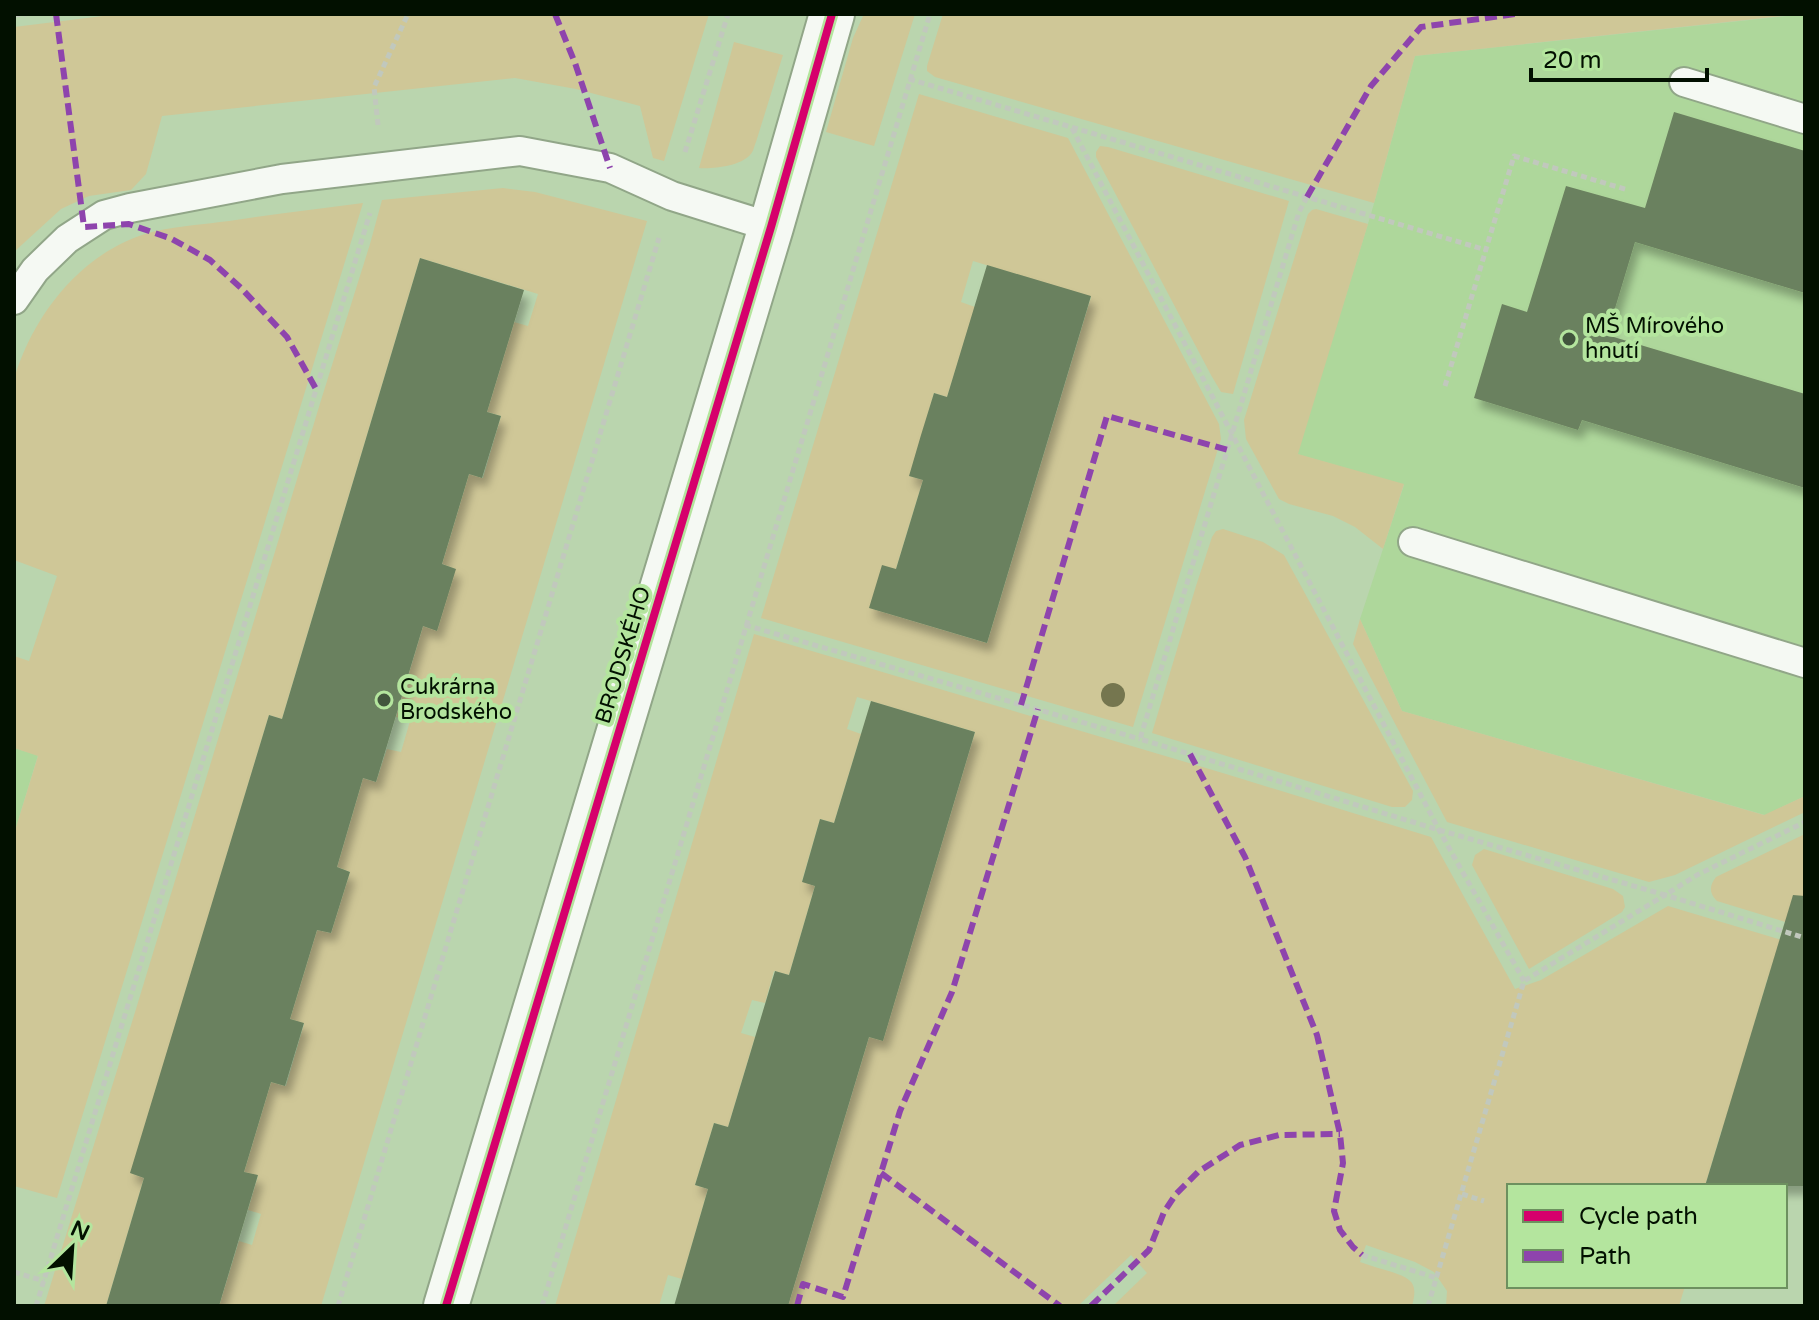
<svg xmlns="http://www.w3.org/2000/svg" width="1819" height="1320" viewBox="0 0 1819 1320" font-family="'Varela Round',sans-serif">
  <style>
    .built { fill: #aed79b }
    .green { fill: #cfc797; fill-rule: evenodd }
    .building { fill: #6b815f; filter: url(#shadow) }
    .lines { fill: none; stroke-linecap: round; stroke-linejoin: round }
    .lane-casing { stroke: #91a688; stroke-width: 32 }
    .street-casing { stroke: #91a688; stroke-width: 48 }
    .path { stroke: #c1c8bd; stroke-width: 5; stroke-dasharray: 6 4; stroke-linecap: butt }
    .lane { stroke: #f5f9f3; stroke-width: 28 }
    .street { stroke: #f5f9f3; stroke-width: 44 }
    .quiet { stroke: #8e44ad; stroke-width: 6; stroke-dasharray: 12 6; stroke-linecap: butt }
    .cycleway-casing { stroke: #b4e59e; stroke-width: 13 }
    .cycleway { stroke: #d6006c; stroke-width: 8 }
    .tree { fill: #75764f }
    .poi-dot { fill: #42553d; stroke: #b4e59e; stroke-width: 3 }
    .labels { text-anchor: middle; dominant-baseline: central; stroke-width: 8; stroke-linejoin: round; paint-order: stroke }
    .poi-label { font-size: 22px; fill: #021000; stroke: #b4e59e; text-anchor: start }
    .street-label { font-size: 22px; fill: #021000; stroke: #b4e59e }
  </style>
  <defs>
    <filter id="shadow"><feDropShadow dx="5" dy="9" stdDeviation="4" flood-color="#0004"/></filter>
  </defs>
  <rect width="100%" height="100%" fill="#bad5ae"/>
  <g class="built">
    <path d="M1805,14V796L1765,815L1402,711L1360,619L1404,485L1297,454L1371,214L1415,56Z"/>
    <path d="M14,748L38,755L14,834Z"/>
  </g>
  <g class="green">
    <path d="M119,14H709L664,161L653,158L640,106L576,89L515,78L162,116L146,174L131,190L89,196L61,209L14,252V27Z"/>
    <path d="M864,14H915L874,146L826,132L853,38Z"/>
    <path d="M943,14H1800L1415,56L1374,203L935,77L927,71V66Z"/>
    <path d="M734,42L783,55L756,142C754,146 754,151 750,155C740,166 714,169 699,168Z"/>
    <path d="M919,94L1068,138L1219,424L1221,439L1133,727L761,618ZM973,261L1091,297L987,643L870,608L896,569L923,480L910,476L934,393L947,397L975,307L961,302Z"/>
    <path d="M1100,146L1108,147L1289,201L1233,394L1221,392L1211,375L1096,157V152Z"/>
    <path d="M503,188L535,192L647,221L321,1306H219L239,1241L252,1245L261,1214L248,1210L258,1176L244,1172L271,1082L286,1086L304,1024L290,1019L317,930L331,933L350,872L337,867L363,778L376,782L387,749L401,752L410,721L396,717L423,626L437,630L455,569L442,564L469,474L483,478L501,416L487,412L514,322L528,326L538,294L420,258L282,719L269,715L131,1173L144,1178L106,1306H44L136,1009L322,397L370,244L382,200Z"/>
    <path d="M363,203L57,1198L14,1186V834L38,756L14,748V656L29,661L57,576L14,560V379C34,312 85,248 156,231C180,226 205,224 229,221C274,214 319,209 363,203Z"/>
    <path d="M1316,209L1368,224L1298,454L1404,484L1383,549L1355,527L1333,516L1289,504L1279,499L1246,439L1244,420L1308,214L1312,210Z"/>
    <path d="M1223,529L1263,542L1284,555L1413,791L1412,800L1405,807H1392L1152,733L1196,586L1212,537L1216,531Z"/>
    <path d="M1360,619L1402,711L1764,815L1805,796V812L1675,875L1649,882L1447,822L1353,644Z"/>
    <path d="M754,634L1226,774L1431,837L1515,989L1541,980L1668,906L1805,947L1768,977L1747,1050L1732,1132L1722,1129L1705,1186H1509V1286H1685L1679,1306H1446L1447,1291L1434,1272L1415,1262L1366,1245L1360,1262C1371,1266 1382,1269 1392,1272C1413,1279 1418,1284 1412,1306H1113L1147,1273L1131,1255L1078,1306H788L869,1037L883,1040L975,732L857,697L847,729L861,734L834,823L820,819L802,881L815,886L789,975L774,971L765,1003L752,1000L741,1033L755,1037L728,1127L714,1123L695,1185L708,1189L682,1279L668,1275L659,1306H555Z"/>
    <path d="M1805,834V928L1717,901C1709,893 1709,886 1716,877Z"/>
    <path d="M1484,849L1613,889L1623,896L1625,907L1622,912L1529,969L1472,865L1475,855Z"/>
  </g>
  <g class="building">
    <path d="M1674,112L1805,151V293L1635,242L1607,335L1805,394V488L1582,420L1578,430L1474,398L1502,304L1527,312L1566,186L1645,208Z"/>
    <path d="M420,258L524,290L487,412L501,416L482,478L469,474L442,564L456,569L437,631L423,626L376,782L363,778L337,867L350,872L331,933L317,930L290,1019L304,1023L285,1086L271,1082L244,1172L258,1175L219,1306H106L144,1178L130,1173L269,715L282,719Z"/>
    <path d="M987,265L1091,296L987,643L869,608L882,565L896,569L923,480L909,476L921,435L934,393L947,397Z"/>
    <path d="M871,701L975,732L883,1041L869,1037L788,1306H674L708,1189L695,1185L714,1123L728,1127L775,971L789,975L815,886L802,882L820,819L834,823Z"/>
    <path d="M1793,895L1805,896V1186H1705Z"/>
  </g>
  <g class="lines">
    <defs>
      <g id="lane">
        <path d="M1684,82L1805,119"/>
        <path d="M14,300L35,270L67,239L104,215L130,208L282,179L520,151L610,168L672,196L771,227"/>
        <path d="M1413,542L1805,663"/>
      </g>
      <path id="street" d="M446,1306L771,227L832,14"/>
    </defs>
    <use href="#lane" class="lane-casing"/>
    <use href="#street" class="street-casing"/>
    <g class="path">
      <path d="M14,15L26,14"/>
      <path d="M909,79L1486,250"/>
      <path d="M378,125L374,87L408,14"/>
      <path d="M1072,128L1439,830L1524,981"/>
      <path d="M685,152L728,14"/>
      <path d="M1307,197L1299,212L1140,739L1439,830L1665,895L1697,875L1805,822"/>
      <path d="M1445,386L1514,156L1628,190"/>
      <path d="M745,625L1140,739"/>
      <path d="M1462,1194L1484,1201"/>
      <path d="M1362,1255L1437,1278"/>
      <path d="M14,1272L44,1281"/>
      <path d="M36,1306L370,213"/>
      <path d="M338,1306L659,238"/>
      <path d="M542,1306L930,14"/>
      <path d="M1428,1306L1524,981L1665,895L1805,938"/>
    </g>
    <use href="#lane" class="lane"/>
    <use href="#street" class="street"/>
    <g class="quiet">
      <path d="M56,14L84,227L129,224L172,239L210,260L241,288L287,337L316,389"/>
      <path d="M555,14L575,63L610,168"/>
      <path d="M1307,197L1371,86L1421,27L1515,14"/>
      <path d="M1021,705L1107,416L1228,450"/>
      <path d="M1190,754L1245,857L1317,1035L1340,1134L1343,1163L1334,1211L1340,1230L1353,1247L1362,1255"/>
      <path d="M881,1173L1060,1306"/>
      <path d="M797,1306L803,1284L843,1297L900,1111L952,992L1038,709"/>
      <path d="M1091,1306L1149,1250L1164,1212L1176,1194L1198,1172L1240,1145L1279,1135L1340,1134"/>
    </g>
    <defs>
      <path id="cycleway" d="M446,1306L771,227L832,14"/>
    </defs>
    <use href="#cycleway" class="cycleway-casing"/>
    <use href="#cycleway" class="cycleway"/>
  </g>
  <circle class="tree" cx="1113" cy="695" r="12"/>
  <g class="poi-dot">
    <circle cx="1569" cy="339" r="8"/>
    <circle cx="384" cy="700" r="8"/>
  </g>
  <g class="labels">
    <g class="poi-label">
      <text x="1585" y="326">MŠ Mírového<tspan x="1585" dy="25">hnutí</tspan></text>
      <text x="400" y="687">Cukrárna<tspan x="400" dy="25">Brodského</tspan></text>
    </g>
    <g class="street-label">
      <text transform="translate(623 655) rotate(-73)">BRODSKÉHO</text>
    </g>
  </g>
  <rect width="1819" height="1320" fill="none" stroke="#021000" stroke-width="32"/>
  <rect x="1507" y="1184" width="280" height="104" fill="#b4e59e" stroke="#6d905f" stroke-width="2"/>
  <rect x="1523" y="1210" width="40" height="12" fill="#d6006c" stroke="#6d905f" stroke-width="2"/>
  <text x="1579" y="1224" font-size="24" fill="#021000">Cycle path</text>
  <rect x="1523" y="1250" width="40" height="12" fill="#8e44ad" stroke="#6d905f" stroke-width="2"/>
  <text x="1579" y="1264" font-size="24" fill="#021000">Path</text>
  <g transform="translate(72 1248) rotate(25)" stroke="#b4e59e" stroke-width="6" paint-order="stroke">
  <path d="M0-6L14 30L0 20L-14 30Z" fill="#021000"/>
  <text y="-12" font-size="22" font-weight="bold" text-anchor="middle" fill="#021000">N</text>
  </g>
  <path d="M1531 68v12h176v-12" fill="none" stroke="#021000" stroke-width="4"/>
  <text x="1543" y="68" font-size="24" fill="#021000" stroke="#b4e59e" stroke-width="6" paint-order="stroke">20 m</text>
</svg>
